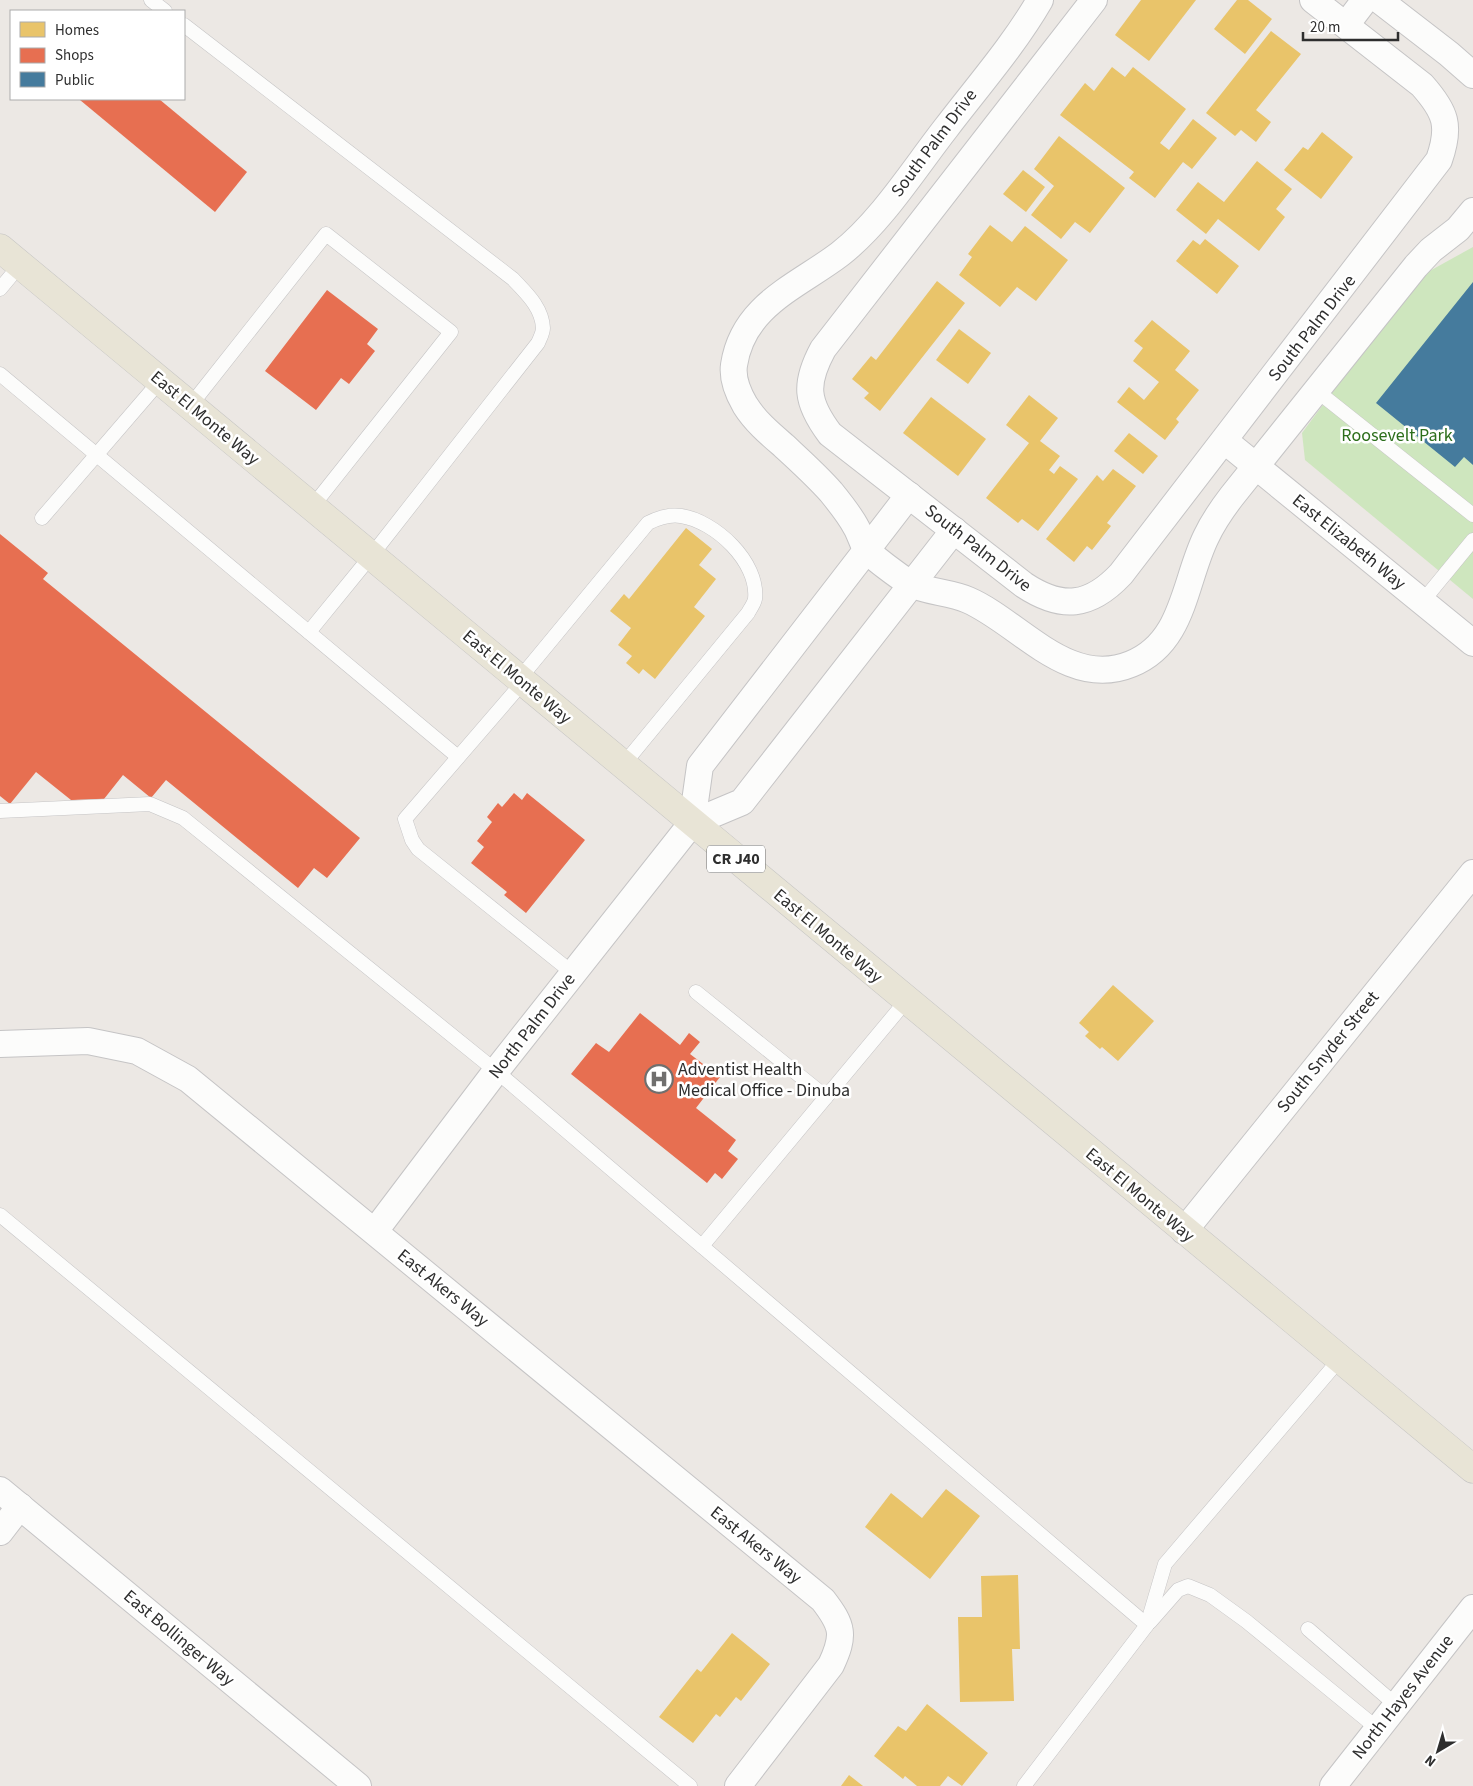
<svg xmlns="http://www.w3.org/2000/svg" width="1473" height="1786" viewBox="0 0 1473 1786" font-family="'Source Sans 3',sans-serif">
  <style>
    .green { fill: #cee6be }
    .homes { fill: #e9c46a }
    .shops { fill: #e76f51 }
    .public { fill: #457b9d }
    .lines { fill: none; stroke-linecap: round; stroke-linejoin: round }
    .lane-casing { stroke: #c5c4c5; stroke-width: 15 }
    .street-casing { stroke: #c5c4c5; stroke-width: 28 }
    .primary-casing { stroke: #c6c5c4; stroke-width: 29 }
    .lane { stroke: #fcfcfb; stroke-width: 14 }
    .street { stroke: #fcfcfb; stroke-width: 26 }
    .primary { stroke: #e8e4d6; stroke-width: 28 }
    .labels { text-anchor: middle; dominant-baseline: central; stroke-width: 5; stroke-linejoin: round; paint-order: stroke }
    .shield { fill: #fff; stroke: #6d6d6d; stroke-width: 1 }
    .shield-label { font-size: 16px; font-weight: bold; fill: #2e2e2e }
    .street-label { font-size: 18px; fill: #2e2e2e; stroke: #fff }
    .park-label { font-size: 18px; fill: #2c6e1b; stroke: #fff }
    .poi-label { font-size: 18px; fill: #2e2e2e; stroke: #fff; text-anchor: start }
  </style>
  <rect width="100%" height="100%" fill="#ece8e4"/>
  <path class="green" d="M1473,247V599L1305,460L1302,433L1417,278Z"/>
  <g class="homes">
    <path d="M1141,0H1196L1149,61L1115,35Z"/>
    <path d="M1237,0H1248L1272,19L1245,54L1214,29Z"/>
    <path d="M1271,31L1301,54L1256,110L1271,122L1256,142L1241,130L1235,136L1206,113Z"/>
    <path d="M1112,67L1125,77L1133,67L1186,109L1160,143L1169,150L1193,119L1217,138L1192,169L1183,162L1155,198L1129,178L1134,172L1060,115L1085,83L1094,91Z"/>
    <path d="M1322,132L1353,157L1321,199L1284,170L1303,147L1308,150Z"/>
    <path d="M1059,136L1125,188L1090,233L1075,222L1061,239L1031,215L1054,186L1034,169Z"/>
    <path d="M1257,161L1292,189L1276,209L1285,217L1259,251L1218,219L1206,234L1176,210L1198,182L1224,202Z"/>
    <path d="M1023,170L1045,187L1026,212L1003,194Z"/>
    <path d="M990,225L1012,242L1025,226L1068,260L1036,301L1017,287L1000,307L959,275L972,257L968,254Z"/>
    <path d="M1205,239L1239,266L1217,294L1176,261L1193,240L1200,245Z"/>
    <path d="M937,281L965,303L880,411L864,398L869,393L852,379L871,356L876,360Z"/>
    <path d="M1152,320L1190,351L1175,370L1199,390L1176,419L1179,422L1165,440L1117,402L1129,387L1144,400L1159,382L1133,361L1143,348L1134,341Z"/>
    <path d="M959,329L991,353L968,384L936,360Z"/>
    <path d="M1029,395L1058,418L1040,441L1060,456L1049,470L1054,474L1060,466L1078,479L1038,531L1022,519L1018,523L986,498L1029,443L1006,425Z"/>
    <path d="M931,397L986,439L958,476L903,433Z"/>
    <path d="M1129,433L1158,456L1143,474L1114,451Z"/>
    <path d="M1113,469L1136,486L1107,523L1111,526L1092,550L1087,546L1074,562L1046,539L1097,475L1103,481Z"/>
    <path d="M686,528L712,549L699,565L716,579L694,607L705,616L655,679L643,669L639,674L626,663L632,656L618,645L631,628L610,611L624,594L629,599Z"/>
    <path d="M1113,985L1154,1021L1118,1061L1102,1047L1100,1049L1085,1036L1089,1032L1079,1023Z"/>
    <path d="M946,1489L980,1516L930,1579L865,1527L891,1493L922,1518Z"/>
    <path d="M1018,1575L1020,1649H1012L1014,1701L960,1702L958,1617H982L981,1576Z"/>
    <path d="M732,1633L770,1664L741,1701L736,1697L720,1717L716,1714L693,1743L659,1717L697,1669L701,1672Z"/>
    <path d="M927,1704L988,1753L962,1786L948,1776L940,1786H917L905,1776L903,1779L874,1756L898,1726L906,1731Z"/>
    <path d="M849,1775L863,1786H841Z"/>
  </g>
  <g class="shops">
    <path d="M81,99H159L247,172L215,212L80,100Z"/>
    <path d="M327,290L378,329L367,344L375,351L349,384L341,378L316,410L265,371Z"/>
    <path d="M0,534L48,573L43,579L360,838L327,878L314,868L298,888L166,780L151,798L123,775L104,799L71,800L36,772L10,804L0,796Z"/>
    <path d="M514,793L522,800L527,793L585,840L526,913L504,895L507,892L471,863L484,847L477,841L492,822L487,817L498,803L502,807Z"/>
    <path d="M640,1013L680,1045L689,1033L700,1042L690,1054L720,1077L696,1108L736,1140L728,1151L738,1159L722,1179L715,1173L707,1183L571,1074L596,1043L609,1052Z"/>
  </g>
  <path class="public" d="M1473,282V465L1464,457L1455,467L1376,403Z"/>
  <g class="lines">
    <defs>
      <g id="lane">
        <path d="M151,0L165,11"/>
        <path d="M184,25L513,279C526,293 542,307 543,328C543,333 540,338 538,343L371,556L309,632"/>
        <path d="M0,289L20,265"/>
        <path d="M0,374L458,757"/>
        <path d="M1317,391L1473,515"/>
        <path d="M190,406L326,234L451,332L312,507"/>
        <path d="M42,518L160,381"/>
        <path d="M1422,602L1473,540"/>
        <path d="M520,678L648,523C658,518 669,514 681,516C715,521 759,562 755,599C754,604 750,609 748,613L623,765"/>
        <path d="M524,681L405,819L412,840L418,849L574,974"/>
        <path d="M0,811L150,804L183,818L496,1071L1147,1625L1024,1786"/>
        <path d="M696,992L826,1097"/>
        <path d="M0,1215L690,1786"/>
        <path d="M702,1246L906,1001"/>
        <path d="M1150,1622L1178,1590L1188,1586L1210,1595L1246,1621L1378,1729"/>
        <path d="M1147,1625L1165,1564L1340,1359"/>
        <path d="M1308,1629L1396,1705"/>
      </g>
      <g id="street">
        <path d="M1040,0C1014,45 978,86 946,128C914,169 881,222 840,254C798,286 743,305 734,365C732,379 738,393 745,405C755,421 769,433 783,445C799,460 816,475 831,492C840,503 849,514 856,527C860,534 862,542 866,549C872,557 900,577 909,583C925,592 950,592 968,600C1019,622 1068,690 1131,664C1184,643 1184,582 1206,537C1213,522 1222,509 1232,496L1416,266L1431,250L1458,229L1473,211"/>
        <path d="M1094,0L823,349C804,384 806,402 830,434L1024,585C1062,610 1090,607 1121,574L1439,160C1451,126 1446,112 1422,85L1313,0"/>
        <path d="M1379,0L1449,54L1473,75"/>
        <path d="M1346,25L1365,0"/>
        <path d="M1225,441L1473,643"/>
        <path d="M692,823L700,766L909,495"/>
        <path d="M0,1044L88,1041L137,1051L188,1079L823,1600C843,1626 845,1635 831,1665L738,1786"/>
        <path d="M375,1231L496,1071L692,823L742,802L954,530"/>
        <path d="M1184,1231L1473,873"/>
        <path d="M0,1490L358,1786"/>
        <path d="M0,1532L20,1506"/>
        <path d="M1333,1786L1473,1608"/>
      </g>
      <path id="primary" d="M0,248L1473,1469"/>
    </defs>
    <use href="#lane" class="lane-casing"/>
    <use href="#street" class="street-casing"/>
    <use href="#primary" class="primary-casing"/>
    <use href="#lane" class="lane"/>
    <use href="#street" class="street"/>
    <use href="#primary" class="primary"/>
  </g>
  <defs>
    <symbol id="hospital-ring" viewBox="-11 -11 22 22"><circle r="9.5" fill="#fff" stroke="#706f6e" stroke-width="1.5"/><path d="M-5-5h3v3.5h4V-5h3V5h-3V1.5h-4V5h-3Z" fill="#706f6e"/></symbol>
  </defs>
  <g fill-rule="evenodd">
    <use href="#hospital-ring" x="643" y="1063" width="32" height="32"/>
  </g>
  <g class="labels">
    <rect class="shield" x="707" y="845.5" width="58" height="27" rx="4"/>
    <g class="shield-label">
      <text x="736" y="859">CR J40</text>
    </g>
    <g class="street-label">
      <text transform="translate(934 143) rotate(-53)">South Palm Drive</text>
      <text transform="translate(1312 328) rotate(-52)">South Palm Drive</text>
      <text transform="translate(205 418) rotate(40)">East El Monte Way</text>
      <text transform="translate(1349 542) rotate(39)">East Elizabeth Way</text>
      <text transform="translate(978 548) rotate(38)">South Palm Drive</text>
      <text transform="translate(517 677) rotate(40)">East El Monte Way</text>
      <text transform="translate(828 936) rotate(40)">East El Monte Way</text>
      <text transform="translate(532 1026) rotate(-52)">North Palm Drive</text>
      <text transform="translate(1328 1052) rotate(-51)">South Snyder Street</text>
      <text transform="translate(1140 1195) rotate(40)">East El Monte Way</text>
      <text transform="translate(443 1288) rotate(39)">East Akers Way</text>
      <text transform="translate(756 1545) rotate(39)">East Akers Way</text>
      <text transform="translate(179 1638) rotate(40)">East Bollinger Way</text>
      <text transform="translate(1403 1697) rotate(-52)">North Hayes Avenue</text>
    </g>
    <g class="park-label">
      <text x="1397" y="435">Roosevelt Park</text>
    </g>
    <g class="poi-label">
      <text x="678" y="1069">Adventist Health<tspan x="678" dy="21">Medical Office - Dinuba</tspan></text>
    </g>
  </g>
  <rect x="10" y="10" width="175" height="90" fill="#ffffff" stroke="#ababab"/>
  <rect x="20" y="22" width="25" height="15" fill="#e9c46a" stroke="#ababab"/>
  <text x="55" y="35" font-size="15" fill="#2e2e2e">Homes</text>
  <rect x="20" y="48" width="25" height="15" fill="#e76f51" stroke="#ababab"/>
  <text x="55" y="60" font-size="15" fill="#2e2e2e">Shops</text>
  <rect x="20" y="72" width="25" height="15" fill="#457b9d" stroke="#ababab"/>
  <text x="55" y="85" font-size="15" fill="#2e2e2e">Public</text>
  <g transform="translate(1438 1751) rotate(218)" stroke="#ffffff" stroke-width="4" paint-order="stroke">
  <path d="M0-4L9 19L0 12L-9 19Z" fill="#2e2e2e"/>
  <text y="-8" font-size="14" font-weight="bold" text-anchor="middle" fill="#2e2e2e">N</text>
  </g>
  <path d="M1303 32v8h95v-8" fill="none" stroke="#2e2e2e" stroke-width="2.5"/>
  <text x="1310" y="32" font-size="15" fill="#2e2e2e" stroke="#ffffff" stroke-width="4" paint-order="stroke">20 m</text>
</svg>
